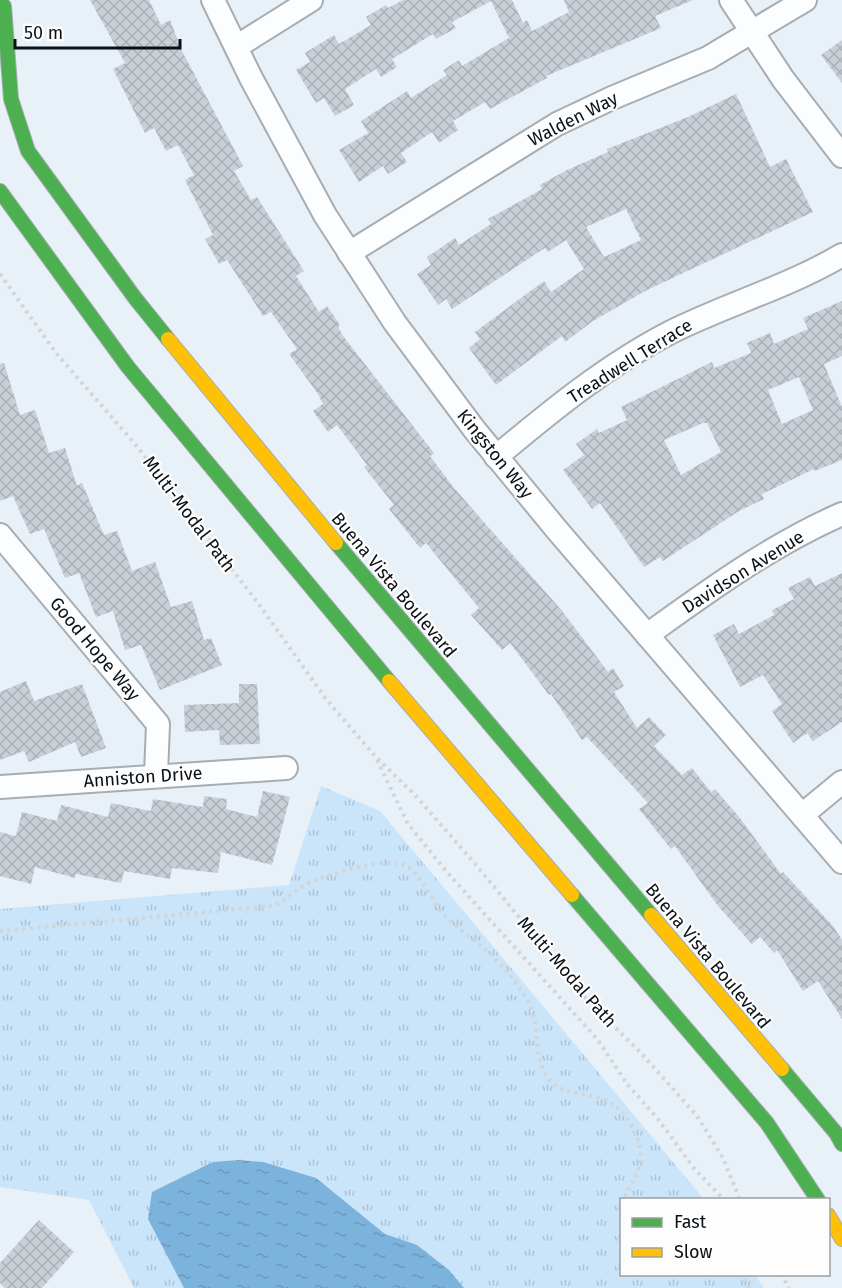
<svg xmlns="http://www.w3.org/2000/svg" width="842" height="1288" viewBox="0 0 842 1288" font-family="'Fira Sans',sans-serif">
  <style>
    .grass { fill: url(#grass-tufts) }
    .water { fill: url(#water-ripples) }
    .building { fill: url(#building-cross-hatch); fill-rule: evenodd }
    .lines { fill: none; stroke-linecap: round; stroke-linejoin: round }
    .street-casing { stroke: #a6adb3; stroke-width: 26 }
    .fast-casing { stroke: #a6adb3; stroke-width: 16 }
    .slow-casing { stroke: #a6adb3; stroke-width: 16 }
    .path { stroke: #d2d5d7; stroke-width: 4; stroke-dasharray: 3 4.5; stroke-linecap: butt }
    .street { stroke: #fcfdfe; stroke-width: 22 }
    .fast { stroke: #4caf50; stroke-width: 14 }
    .slow { stroke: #ffc107; stroke-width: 14 }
    .labels { text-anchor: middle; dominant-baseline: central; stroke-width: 4.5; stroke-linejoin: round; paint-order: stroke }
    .street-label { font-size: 18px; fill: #0a1015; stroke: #fdfdfd }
  </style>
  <defs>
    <pattern id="grass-tufts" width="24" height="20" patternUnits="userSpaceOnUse" patternTransform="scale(1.5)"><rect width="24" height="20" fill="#cae4f9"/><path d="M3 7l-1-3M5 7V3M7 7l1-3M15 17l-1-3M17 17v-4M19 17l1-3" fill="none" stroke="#acc3d5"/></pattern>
    <pattern id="water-ripples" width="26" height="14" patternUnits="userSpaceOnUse" patternTransform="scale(1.5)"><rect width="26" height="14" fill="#7cb3dd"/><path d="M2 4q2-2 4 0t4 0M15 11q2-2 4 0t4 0" fill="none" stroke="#6a99bd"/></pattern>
    <pattern id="building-cross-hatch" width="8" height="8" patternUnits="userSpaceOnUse" patternTransform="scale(1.5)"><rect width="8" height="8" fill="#c9cfd6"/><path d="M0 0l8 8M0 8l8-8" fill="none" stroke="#abb1b7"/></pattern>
  </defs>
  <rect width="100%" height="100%" fill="#e9f1f8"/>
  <path class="grass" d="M321,786L380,811L704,1199L622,1200V1274L755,1275L764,1288H134L89,1200L0,1187V909L289,885Z"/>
  <path class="water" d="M238,1160L263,1162L316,1178L385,1234L417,1245L449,1270L464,1288H184L148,1219L152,1192L213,1162Z"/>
  <g class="building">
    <path d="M90,0H149L161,25L170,20L182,51L243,166L234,171L251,200L257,197L304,271L296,276L319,312L327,306L340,325L338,327L343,336L434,453L430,456L454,488L563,612L608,672L613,668L624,686L614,692L637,728L649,717L666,735L654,746L682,775L692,768L711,792L715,789L740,818L781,874L783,872L833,926L842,940V1019L818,981L803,991L777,950L774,953L760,937L752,944L718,906L675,846L671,849L639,809L648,803L587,737L582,740L551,694L549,695L510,643L502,650L471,615L479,608L426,543L420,548L389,509L394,505L364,467L367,465L337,425L328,432L313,411L323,404L318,394L289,354L297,349L271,312L263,316L227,260L219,264L205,239L213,235L185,180L194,175L178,145L166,151L154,128L145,133L113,69L125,63Z"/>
    <path d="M403,0H512L523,23L527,20L532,31L569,12L564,0H693L655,16L661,28L546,76L547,78L490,109L485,102L453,121L458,130L439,143L432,132L401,153L407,162L388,174L383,166L359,182L339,150L368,133L361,121L407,91L411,98L447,75L443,70L459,60L462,66L509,38L491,1L452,22L456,28L436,39L433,34L392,59L397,67L381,77L376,69L345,89L354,105L335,116L324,98L316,103L296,70L310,62L305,53L334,35L339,44L371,25L366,17L386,5L388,8Z"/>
    <path d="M842,40V83L821,55Z"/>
    <path d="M736,94L770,167L786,159L813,212L645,291L593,321L565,342L562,336L496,385L469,348L480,339L475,332L544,281L551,292L584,269L566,240L548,252L545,248L452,309L446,299L438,305L417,274L431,265L427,257L455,238L459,245L491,224L488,219L542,189L540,185L567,170L608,152L607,149L688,117ZM626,209L641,240L604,257L586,227Z"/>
    <path d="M842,301V356L824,364L842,407V460L815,471L814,469L762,494L764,499L739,511L663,561L660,557L644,567L600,503L592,509L563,470L584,455L576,444L597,429L599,433L627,420L621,407L712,362L714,368L751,353L747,343L770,333L774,344L808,329L803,318ZM799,377L813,410L782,424L768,390ZM703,423H707L721,452L681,475L664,440Z"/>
    <path d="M4,363L20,415L35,410L49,453L65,448L77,486L82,483L104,535L117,531L132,571L155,562L171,607L192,601L204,640L211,638L222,665L160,690L141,645L125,650L113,611L96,617L79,573L65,578L44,529L30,534L13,496L0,501V364Z"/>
    <path d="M842,573V722L813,741L807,733L793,743L772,711L782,704L763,675L740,687L713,635L734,624L739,634L774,615L772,610L794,599L788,588L810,577L815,586Z"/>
    <path d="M26,681L34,701L82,684L106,748L81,757L75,742L29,762L24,751L0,760V692Z"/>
    <path d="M239,684H257L260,744L220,745L219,730L185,732L184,705L239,703Z"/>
    <path d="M263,791L290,797L272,865L221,852L218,873L172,868L170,879L124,871L121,883L76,874L75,878L35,867L31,884L0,876V832L16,836L22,812L57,821L61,805L108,817L111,803L151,811L153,799L203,807L204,796L227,799L226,809L257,817Z"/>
    <path d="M39,1220L74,1252L42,1288H5L0,1283V1263Z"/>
  </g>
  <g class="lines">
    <defs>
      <g id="street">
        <path d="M213,0L251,78L325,215L395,323L474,429L557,530L842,862"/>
        <path d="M731,0L783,79L842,156"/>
        <path d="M236,47L311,0"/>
        <path d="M349,253L557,124L612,98L708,58L805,0"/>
        <path d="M496,457C551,411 607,365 671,332C727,304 788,287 842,255"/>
        <path d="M0,535L158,724L156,775"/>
        <path d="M647,635C710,590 771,545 842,514"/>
        <path d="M0,787L286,768"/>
        <path d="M802,815L842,782"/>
      </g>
      <g id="fast">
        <path d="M4,6L11,99L28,151L135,298L168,339"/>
        <path d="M0,191L128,367L389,681"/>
        <path d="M336,543L651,915"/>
        <path d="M572,895L767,1123L818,1200"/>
        <path d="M782,1069L836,1133L842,1144"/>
      </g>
      <g id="slow">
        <path d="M168,339L336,543"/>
        <path d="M389,681L572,895"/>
        <path d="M651,915L782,1069"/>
        <path d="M828,1215L842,1239"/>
      </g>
    </defs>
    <use href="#street" class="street-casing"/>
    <use href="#fast" class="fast-casing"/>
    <use href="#slow" class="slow-casing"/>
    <g class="path">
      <path d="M0,274L56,353L135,444L258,603L326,699L375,756L415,795L476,865L589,1002L641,1053L697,1116L723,1158L740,1200"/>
      <path d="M377,760L408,824L446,871L598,1040L627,1084L658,1119L693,1167L724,1200"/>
      <path d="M0,931L273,906C285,900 295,890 307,884C328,874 393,852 411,869C427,884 433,906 449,920C481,947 506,963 528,1001C541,1024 532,1052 546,1075C565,1107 606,1079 631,1125C650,1160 639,1168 623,1200"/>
      <path d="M738,1274L750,1288"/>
      <path d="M781,1274L789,1288"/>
    </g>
    <use href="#street" class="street"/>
    <use href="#fast" class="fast"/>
    <use href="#slow" class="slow"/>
  </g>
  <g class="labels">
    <g class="street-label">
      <text transform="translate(573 119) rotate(-27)">Walden Way</text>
      <text transform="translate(630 361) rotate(-32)">Treadwell Terrace</text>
      <text transform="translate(495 454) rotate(51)">Kingston Way</text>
      <text transform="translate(189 514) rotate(53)">Multi-Modal Path</text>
      <text transform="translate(743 572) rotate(-32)">Davidson Avenue</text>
      <text transform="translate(394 585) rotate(50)">Buena Vista Boulevard</text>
      <text transform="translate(95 649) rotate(50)">Good Hope Way</text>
      <text transform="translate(143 777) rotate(-4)">Anniston Drive</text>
      <text transform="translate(708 956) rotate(50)">Buena Vista Boulevard</text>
      <text transform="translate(567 972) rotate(49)">Multi-Modal Path</text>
    </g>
  </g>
  <rect x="620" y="1198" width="210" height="78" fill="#fdfdfd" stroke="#9c9ea0" stroke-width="1.5"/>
  <rect x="632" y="1218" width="30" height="9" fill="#4caf50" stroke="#9c9ea0" stroke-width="1.5"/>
  <text x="674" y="1228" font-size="18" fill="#0a1015">Fast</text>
  <rect x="632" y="1248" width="30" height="9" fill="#ffc107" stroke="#9c9ea0" stroke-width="1.5"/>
  <text x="674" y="1258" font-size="18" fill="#0a1015">Slow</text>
  <path d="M15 39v9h165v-9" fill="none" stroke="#0a1015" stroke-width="3"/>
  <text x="24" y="39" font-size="18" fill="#0a1015" stroke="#fdfdfd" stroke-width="4.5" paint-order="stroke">50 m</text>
</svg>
